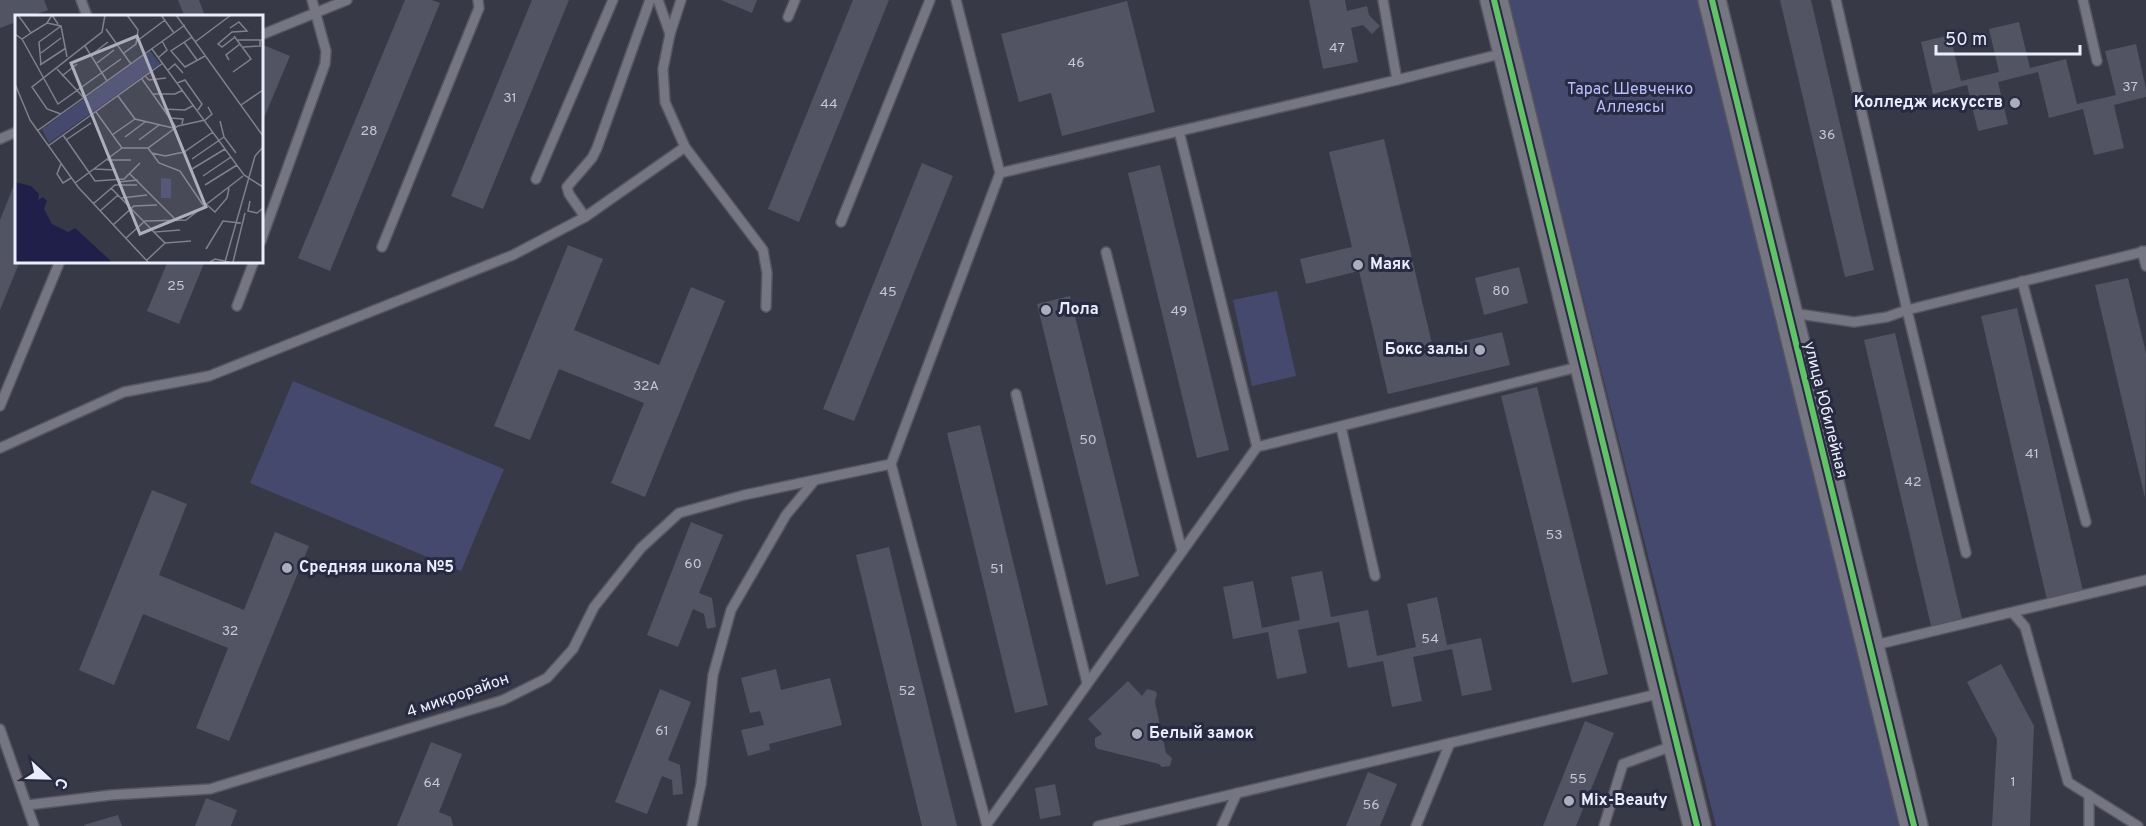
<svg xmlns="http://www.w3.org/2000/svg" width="2146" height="826" viewBox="0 0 2146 826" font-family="Overpass,sans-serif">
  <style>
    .green { fill: #46496e }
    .building { fill: #525464 }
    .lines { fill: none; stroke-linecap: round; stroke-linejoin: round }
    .lane-casing { stroke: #555662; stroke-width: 12 }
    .secondary-casing { stroke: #555662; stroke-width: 30 }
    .lane { stroke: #757682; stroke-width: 9 }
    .secondary { stroke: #757682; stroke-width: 27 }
    .cycleway-casing { stroke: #282a41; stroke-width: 10 }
    .cycleway { stroke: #61c268; stroke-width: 6 }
    .poi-dot { fill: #acaebc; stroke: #282a41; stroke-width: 2 }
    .labels { text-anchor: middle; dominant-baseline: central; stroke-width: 6; stroke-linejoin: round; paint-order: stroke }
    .number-label { font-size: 14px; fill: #c4c7d6 }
    .park-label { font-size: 16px; fill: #b7bfff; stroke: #282a41 }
    .poi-label { font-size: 16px; font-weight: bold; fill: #eaedfc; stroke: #282a41; text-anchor: start }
    .street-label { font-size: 16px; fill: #eaedfc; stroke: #282a41 }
    .inset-road { fill: none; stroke: #7f818f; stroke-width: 1.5 }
    .view { fill: #acaebc; fill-opacity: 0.15; stroke: #acaebc; stroke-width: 3 }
    .inset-edge { fill: none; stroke: #eaedfc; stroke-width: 3 }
  </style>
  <rect width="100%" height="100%" fill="#383946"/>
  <g class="green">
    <path d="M1508,0H1702L1901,826H1716Z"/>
    <path d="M1277,291L1296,376L1252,386L1233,300Z"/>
    <path d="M293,381L504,469L461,571L250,483Z"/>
  </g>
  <g class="building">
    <path d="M0,0H44L48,10L32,16H16V22L0,28Z"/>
    <path d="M178,0H199L205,16H180L184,15Z"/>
    <path d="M405,0H432L440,3L330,271L298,258Z"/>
    <path d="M532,0H569L483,209L451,196Z"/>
    <path d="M721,0H757L752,13Z"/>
    <path d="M853,0H889L799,222L768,209Z"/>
    <path d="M1309,0H1345L1347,11L1367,6L1369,15L1380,26L1372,34L1363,25L1351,28L1358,62L1323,69Z"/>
    <path d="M1780,0H1811L1874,270L1845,277Z"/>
    <path d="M1127,1L1155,112L1062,136L1051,93L1019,102L1001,34Z"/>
    <path d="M2019,22L2030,68L2066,59L2077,104L2116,95L2105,51L2136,44L2146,89V97L2114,105L2124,148L2094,155L2083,109L2049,118L2038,72L1998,82L2008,124L1978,131L1967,85L1933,94L1921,42L1950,35L1961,81L1999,72L1989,29Z"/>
    <path d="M261,44L290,56L261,125Z"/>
    <path d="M1384,139L1433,348L1502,332L1510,365L1388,394L1359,271L1306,284L1300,259L1352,247L1329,152Z"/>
    <path d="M922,163L953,176L854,421L823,409Z"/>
    <path d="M1160,165L1229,450L1197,458L1128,173Z"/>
    <path d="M16,180V261H20L0,310V220Z"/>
    <path d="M568,245L603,259L574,330L659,365L691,287L725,301L645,497L611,483L644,403L559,369L530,440L494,426Z"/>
    <path d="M168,261H205L179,324L147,311Z"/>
    <path d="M1519,267L1528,303L1484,315L1475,278Z"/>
    <path d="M2128,278L2146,353L2145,498L2095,285Z"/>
    <path d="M1070,296L1139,576L1106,585L1037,304Z"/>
    <path d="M2017,308L2083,591L2047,600L1981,316Z"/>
    <path d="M1895,333L1963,623L1932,630L1864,340Z"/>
    <path d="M1537,387L1608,674L1572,683L1501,396Z"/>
    <path d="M980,425L1048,705L1015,713L947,433Z"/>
    <path d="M152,490L187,504L159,575L244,610L275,532L309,546L229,741L196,728L228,648L143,614L114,685L79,670Z"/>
    <path d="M691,522L723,535L699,593L712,598L716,627L707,629L704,614L693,609L678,647L647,635Z"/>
    <path d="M889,547L957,826H922L856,555Z"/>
    <path d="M1322,571L1331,617L1368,610L1377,656L1416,647L1407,604L1437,597L1447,645L1481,638L1492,690L1462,696L1452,649L1413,657L1422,701L1392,707L1383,661L1348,668L1339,622L1298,630L1307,673L1277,679L1268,632L1233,639L1223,587L1253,581L1262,628L1300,620L1291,577Z"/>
    <path d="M2001,664L2034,726L2030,826H1992L1997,739L1967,682Z"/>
    <path d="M776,669L781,690L830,678L842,725L769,744L770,750L748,756L741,730L764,725L760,711L750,713L741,678Z"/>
    <path d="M1128,681L1142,696L1147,689L1155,691L1157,694L1155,702L1166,753L1172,758L1170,766L1162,767L1159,764L1098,749L1095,746V738L1102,734L1088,719Z"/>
    <path d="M660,689L691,702L668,760L680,765L683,794L673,795L672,780L662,776L647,814L615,802Z"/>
    <path d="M1585,721L1614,733L1576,826H1543Z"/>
    <path d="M431,742L462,754L439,812L451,817L453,826H397Z"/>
    <path d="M1368,772L1397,784L1380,826H1346Z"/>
    <path d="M1055,784L1061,815L1040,819L1035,788Z"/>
    <path d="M206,798L237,810L231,826H195Z"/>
    <path d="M118,815L122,826H84V825Z"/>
  </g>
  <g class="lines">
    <defs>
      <g id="lane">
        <path d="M81,0L87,16"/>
        <path d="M658,0L670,34"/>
        <path d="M681,0L670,34L663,69L665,102L685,147L763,250L767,273L766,307"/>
        <path d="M956,0L1000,173"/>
        <path d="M1383,0L1397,80"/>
        <path d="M1836,0L1907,310L1966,553"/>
        <path d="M2083,0L2097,61"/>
        <path d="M788,17L795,0"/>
        <path d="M261,35L347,0"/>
        <path d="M1179,131L1257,447"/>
        <path d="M0,139L16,132"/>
        <path d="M536,179L613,0"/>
        <path d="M585,217L569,194L567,187L592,158L597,148L650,0"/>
        <path d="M841,222L930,0"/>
        <path d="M261,241L325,64L326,51L312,0"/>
        <path d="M382,247L479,8L478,0"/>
        <path d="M2142,251L2146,266"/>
        <path d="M1106,252L1182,551"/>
        <path d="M2022,281L2086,522"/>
        <path d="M237,306L254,261"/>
        <path d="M1792,313L1854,322L1887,317L1907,310L2146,251"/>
        <path d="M1016,394L1087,683"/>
        <path d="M0,406L60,261"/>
        <path d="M1341,427L1375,576"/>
        <path d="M0,448L124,392L209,376L513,255L585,217L685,147"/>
        <path d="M2013,613L2025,627L2068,782L2138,826"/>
        <path d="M1871,646L2146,580"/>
        <path d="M0,729L34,826"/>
        <path d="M2089,795V826"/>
        <path d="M28,805L111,795L210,789L503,700L547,678L573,649L594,607L641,548L679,513L744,495L891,464"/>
        <path d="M987,824L1257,447L1582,366"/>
        <path d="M692,826L701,784L713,675L731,610L786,515L815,480"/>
        <path d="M987,826L891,464L1000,173L1397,80L1504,53"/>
        <path d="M1098,826L1662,693"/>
        <path d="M1222,826L1237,793"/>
        <path d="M1416,826L1450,743"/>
        <path d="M1604,826L1623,764L1675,745"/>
      </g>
      <g id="secondary">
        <path d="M1494,0L1697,826"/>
        <path d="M1712,0L1914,826"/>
      </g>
    </defs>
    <use href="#lane" class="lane-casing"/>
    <use href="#secondary" class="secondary-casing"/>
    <use href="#lane" class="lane"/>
    <use href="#secondary" class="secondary"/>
    <defs>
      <g id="cycleway">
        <path d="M1494,0L1697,826"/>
        <path d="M1712,0L1914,826"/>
      </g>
    </defs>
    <use href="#cycleway" class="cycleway-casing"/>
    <use href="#cycleway" class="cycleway"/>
  </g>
  <g class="poi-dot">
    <circle cx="2015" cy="103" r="6"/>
    <circle cx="1358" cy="265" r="6"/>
    <circle cx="1046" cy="310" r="6"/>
    <circle cx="1480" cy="350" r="6"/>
    <circle cx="287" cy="568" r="6"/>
    <circle cx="1137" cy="734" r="6"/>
    <circle cx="1569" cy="801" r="6"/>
  </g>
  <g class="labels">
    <g class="number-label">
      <text x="1337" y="48">47</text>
      <text x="1076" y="63">46</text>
      <text x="2130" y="87">37</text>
      <text x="510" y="98">31</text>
      <text x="829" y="104">44</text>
      <text x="369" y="131">28</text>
      <text x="1827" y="135">36</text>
      <text x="176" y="286">25</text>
      <text x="1501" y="291">80</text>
      <text x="888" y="292">45</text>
      <text x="1179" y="311">49</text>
      <text x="646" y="386">32А</text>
      <text x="1088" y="440">50</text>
      <text x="2032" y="454">41</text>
      <text x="1913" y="482">42</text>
      <text x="1554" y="535">53</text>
      <text x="693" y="564">60</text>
      <text x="997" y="569">51</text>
      <text x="230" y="631">32</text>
      <text x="1430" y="639">54</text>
      <text x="907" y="691">52</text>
      <text x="662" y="731">61</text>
      <text x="1578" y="779">55</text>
      <text x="2013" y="782">1</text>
      <text x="432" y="783">64</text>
      <text x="1371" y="805">56</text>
    </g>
    <g class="park-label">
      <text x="1630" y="90">Тарас Шевченко<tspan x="1630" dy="18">Аллеясы</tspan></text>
    </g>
    <g class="poi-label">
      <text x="2003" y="103" text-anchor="end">Колледж искусств</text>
      <text x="1370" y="265">Маяк</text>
      <text x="1058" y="310">Лола</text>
      <text x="1468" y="350" text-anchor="end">Бокс залы</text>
      <text x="299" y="568">Средняя школа №5</text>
      <text x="1149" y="734">Белый замок</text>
      <text x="1581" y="801">Mix-Beauty</text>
    </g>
    <g class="street-label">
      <text transform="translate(1825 410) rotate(76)">улица Юбилейная</text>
      <text transform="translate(458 696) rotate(-19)">4 микрорайон</text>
    </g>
  </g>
  <g transform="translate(15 15)">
    <rect width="248" height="248" fill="#383946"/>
    <path d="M135,36L145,49L34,128L27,114ZM146,163L156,164V183H146Z" fill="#46496e"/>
    <path d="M0,167L16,171L24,179L23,185L28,182L32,186L29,194L37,209L53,217L60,213L97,247H0Z" fill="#1f1f4a"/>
    <path class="inset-road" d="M3,0L16,18L32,8L46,11L52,42M146,0L159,18M161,0L248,121M32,8L37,0L43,9M215,13L224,7L232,16L217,17L203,29L207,32L220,22M91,14L116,49M0,19L7,24L16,18M177,22L156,36L170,52L190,41M7,24L43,89L106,44M223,25H248M122,26L150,5M169,27L182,45M180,27L216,0M70,31L92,66M228,32L245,31V25M137,34L229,160L248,172M26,38L46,23M109,38L121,29L123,15L112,0M76,40L93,27M144,42L152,35L147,26M214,45L211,40L225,29M82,48L99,35M25,50L51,33M26,50L24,27L46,11M42,54L69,83M153,55L160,49L168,58M218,57L236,44L219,21M47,61L62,49M130,61L134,65L151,63M127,64L161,112M162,68L170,65L187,89L183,95M0,69L15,105L63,172L133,247M138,79H160L168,75M103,81L120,104L158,113M226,90L248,75M148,94L170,95L179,90M81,97L107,133H133L163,111L190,105L197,99L193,92M46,99L32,94L17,72L87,17L90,0M155,103L168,104L167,109M205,106L209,122L221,138M22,116L170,10M48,120L80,166L109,164L125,148M97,120L120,104M110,122L130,107M51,125L76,108M124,125L144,110M33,131L148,48M133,133L144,148L165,156L188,190M137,138L150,141L169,137L198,117M177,144L209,122M92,145H116M46,149L42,159L48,168L56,163M79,154L101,155M177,154L210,134M115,159L162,206M188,161L216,142M103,167L123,165M60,168L107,133M190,170L222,150M96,173L139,217M106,183L132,180M235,186L233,196L242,198L248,193M78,189L100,170H122M191,189L200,197L212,183L214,173M85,196L103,180M98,210L119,191L142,190M111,223L130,206L171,205L228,161M150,228L176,226M191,234L208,206L226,208M132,245L150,228L139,217L165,215M195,247L200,244L214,247M210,247L240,141L248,132M218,247L230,198"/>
    <path class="view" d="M122,21L191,192L125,219L56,48Z"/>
    <rect width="248" height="248" class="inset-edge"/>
  </g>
  <g transform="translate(48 778) rotate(112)" stroke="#282a41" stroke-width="4.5" paint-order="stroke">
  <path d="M0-4.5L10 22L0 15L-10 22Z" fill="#eaedfc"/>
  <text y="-9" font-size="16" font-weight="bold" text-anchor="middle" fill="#eaedfc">С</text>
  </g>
  <path d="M1936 45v9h144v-9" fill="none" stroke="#eaedfc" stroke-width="3"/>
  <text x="1945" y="45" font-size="18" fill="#eaedfc" stroke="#282a41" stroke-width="4.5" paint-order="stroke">50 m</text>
</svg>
